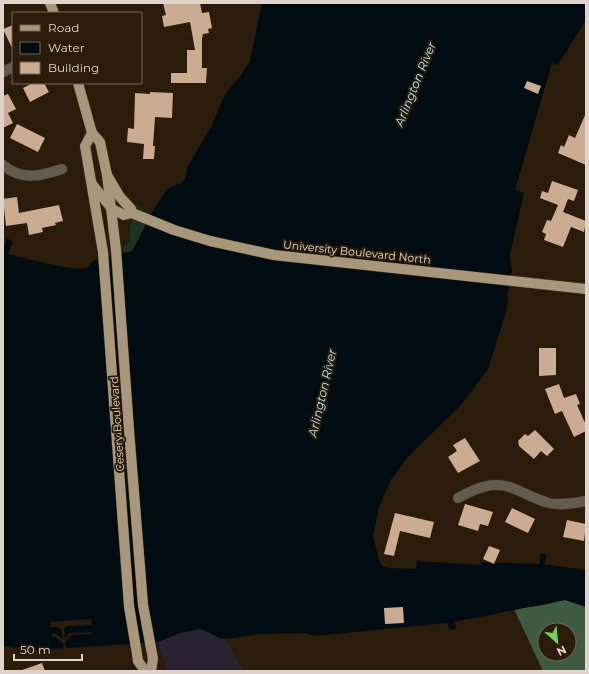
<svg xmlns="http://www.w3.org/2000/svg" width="589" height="674" viewBox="0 0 589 674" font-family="Montserrat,sans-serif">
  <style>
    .commercial { fill: #292231 }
    .green { fill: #1d3220 }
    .forest { fill: #3e5b42; fill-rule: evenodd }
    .water { fill: #000c12 }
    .pier { fill: #2b1b0a }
    .building { fill: #cbab91 }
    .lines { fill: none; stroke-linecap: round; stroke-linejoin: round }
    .minor-casing { stroke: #443525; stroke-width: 11 }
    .major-casing { stroke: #443525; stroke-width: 11 }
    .minor { stroke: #635b4d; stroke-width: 10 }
    .major { stroke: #a9977b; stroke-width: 10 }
    .labels { text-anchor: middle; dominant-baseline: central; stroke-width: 4; stroke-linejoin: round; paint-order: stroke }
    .street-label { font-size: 11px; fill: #e0d4ca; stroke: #2b1b0a }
    .water-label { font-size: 12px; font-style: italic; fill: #adebfc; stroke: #2b1b0a }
  </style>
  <rect width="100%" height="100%" fill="#2b1b0a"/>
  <path class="commercial" d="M201,629L220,638L226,639L243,671H167L158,642L180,633Z"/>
  <path class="green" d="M135,203L149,215L146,227L132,251L124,252V246L130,242V227Z"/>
  <path class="forest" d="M565,600L586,607V671H543L514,609C524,607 533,607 543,605C551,604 557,601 565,600ZM545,630H569V654H545Z"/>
  <path class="water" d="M262,3H586V20L558,65L552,63L515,190L524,193L510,255L512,271L508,291L507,309L488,369L462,404L407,458L391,480L379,507L373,536L379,560L382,566L389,568L414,569L416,567L417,561L481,565L482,562L539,564L541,553L547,555L544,564L586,570V607L565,600L454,622L457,629L450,630L447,623L315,636L305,633L261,634L226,639L220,638L201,629L180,633L158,642L37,650L3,646V250L7,238L13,242L8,254C26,258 68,271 84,268C88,268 91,264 93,261L132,251C144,230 151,210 166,191C174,182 187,188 187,168L211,127L225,94L240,77L250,61Z"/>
  <path class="pier" d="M91,619L92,625L67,626L64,629L65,639L70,633L92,632V634L71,635L65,642L66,649H64L63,643L56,637H52V634H56L63,639L61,629L58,627H51V622Z"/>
  <g class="building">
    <path d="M163,3H200L202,13L209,12L212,28L208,29L209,33L203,34L202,39V68H207L206,83H171V73H187V50H195L190,22L164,27L162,16L166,15Z"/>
    <path d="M13,25V50L3,29Z"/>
    <path d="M527,81L541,86L538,94L524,88Z"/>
    <path d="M33,83H44L49,92L30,102L23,88Z"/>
    <path d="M150,92L173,93L172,118L155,117L153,146H155L154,159H143L144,144L127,142L128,128L134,129L135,93L150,94Z"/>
    <path d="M8,94L16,109L8,113L13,123L3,128V96Z"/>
    <path d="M586,113V165L558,153L561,145L564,147L569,135L575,138Z"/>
    <path d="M17,124L45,138L38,152L10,138Z"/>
    <path d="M552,181L578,190L574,201L568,199L563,212L586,221L584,232L571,227L563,247L544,240L546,234L542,232L547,220L551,221L558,205L540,198L542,191L548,193Z"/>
    <path d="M17,197L19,213L59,205L63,221L55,223L56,225L42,228L43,232L29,235L27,223L6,226L3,199Z"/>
    <path d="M539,348H556V375L539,376Z"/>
    <path d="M559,384L564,398L576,394L580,404L577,405L586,425V431L574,437L562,411L555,414L545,389Z"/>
    <path d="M535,430L554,449L547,456L541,451L534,459L519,446L518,441L525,434L528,436Z"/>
    <path d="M465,438L480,461L458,473L448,457L457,451L453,445Z"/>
    <path d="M465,504L493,512L488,526L480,524L478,531L458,525Z"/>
    <path d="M512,508L535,519L528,533L505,522Z"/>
    <path d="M395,513L434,522L430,538L400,531L394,556L384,554Z"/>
    <path d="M567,520L586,524L584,541L563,537Z"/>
    <path d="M489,546L500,550L494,564L483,559Z"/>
    <path d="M403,607L404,623L385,624L384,608Z"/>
    <path d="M42,663L45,671H22V670Z"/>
  </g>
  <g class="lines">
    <defs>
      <g id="minor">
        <path d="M3,72L13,67"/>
        <path d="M3,165C21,181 41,176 62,169"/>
        <path d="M458,498C476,488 494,480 515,489C527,494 537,500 549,503C561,506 574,503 586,501"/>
      </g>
      <g id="major">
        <path d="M50,3L54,13"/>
        <path d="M78,83L92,133L100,142L107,175L120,197L131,209L132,213"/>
        <path d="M92,133L85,146L103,252L129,606L137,654L138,661L145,671"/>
        <path d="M107,175L116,250L129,430L143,605L153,659L151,671"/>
        <path d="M92,184L112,209L124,215L132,213L174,230L210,241L274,255L586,289"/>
      </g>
    </defs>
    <use href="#minor" class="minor-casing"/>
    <use href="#major" class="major-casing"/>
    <use href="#minor" class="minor"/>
    <use href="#major" class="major"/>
  </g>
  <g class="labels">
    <g class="street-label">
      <text transform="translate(357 252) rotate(6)">University Boulevard North</text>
      <text transform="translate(117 424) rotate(-94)">Cesery Boulevard</text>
    </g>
    <g class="water-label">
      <text transform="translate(415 84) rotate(-68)">Arlington River</text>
      <text transform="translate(322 393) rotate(-77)">Arlington River</text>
    </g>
  </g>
  <rect width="589" height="674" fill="none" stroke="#e0d4ca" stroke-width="8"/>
  <rect x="12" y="12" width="130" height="72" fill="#2b1b0a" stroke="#736557"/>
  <rect x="20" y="25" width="20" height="6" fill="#a9977b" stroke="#736557"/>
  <text x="48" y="32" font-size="12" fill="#e0d4ca">Road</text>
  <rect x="20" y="42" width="20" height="12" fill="#000c12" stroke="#736557"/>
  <text x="48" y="52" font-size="12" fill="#e0d4ca">Water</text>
  <rect x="20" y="62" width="20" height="12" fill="#cbab91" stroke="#736557"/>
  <text x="48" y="72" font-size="12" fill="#e0d4ca">Building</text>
  <g transform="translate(557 642) rotate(153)"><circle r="19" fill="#2b1b0a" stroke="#736557"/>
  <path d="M0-3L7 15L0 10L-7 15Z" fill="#74d25c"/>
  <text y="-6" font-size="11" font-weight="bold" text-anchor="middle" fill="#e0d4ca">N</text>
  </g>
  <path d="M14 654v6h68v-6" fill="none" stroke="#e0d4ca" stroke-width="2"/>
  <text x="20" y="654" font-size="12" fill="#e0d4ca" stroke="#2b1b0a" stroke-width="3" paint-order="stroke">50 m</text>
</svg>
